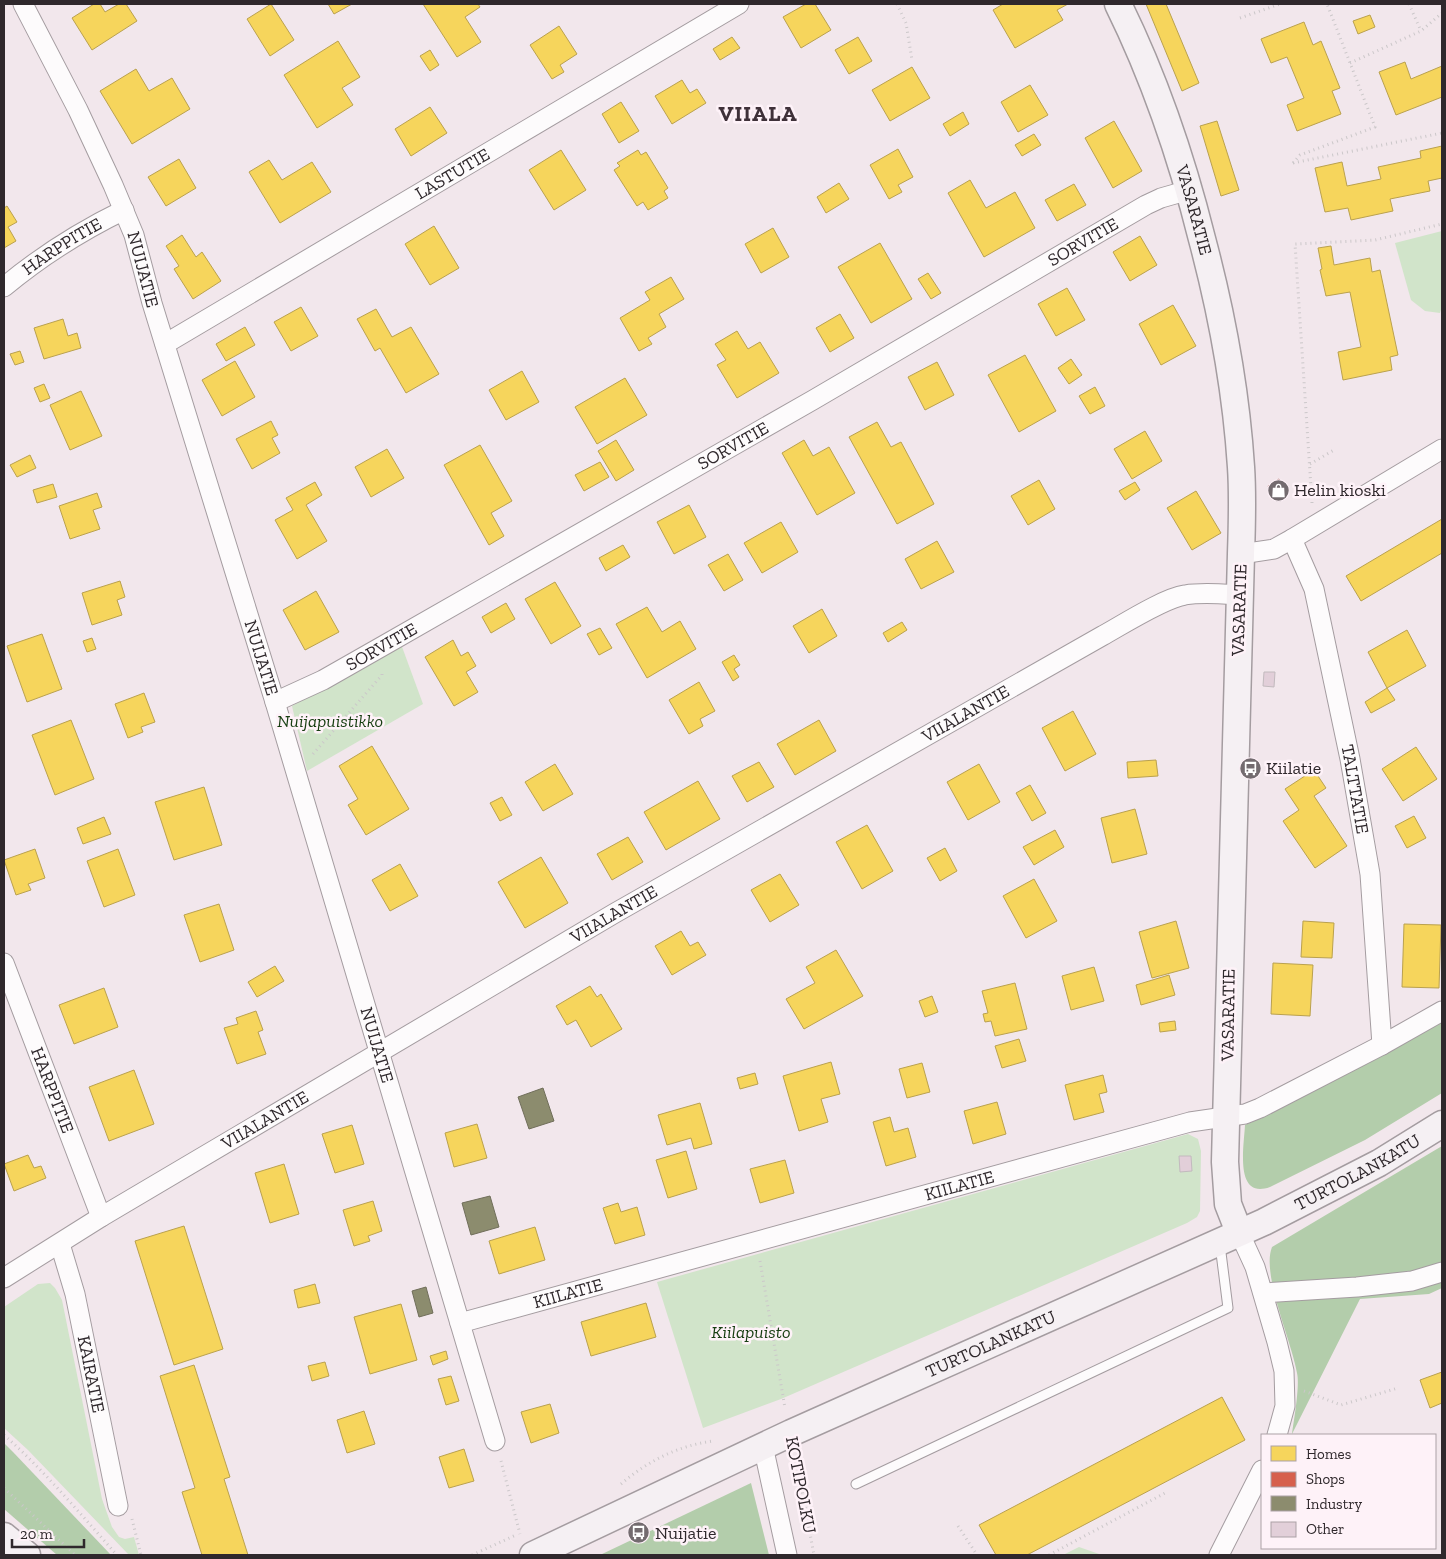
<svg xmlns="http://www.w3.org/2000/svg" width="1446" height="1559" viewBox="0 0 1446 1559" font-family="'Zilla Slab',serif">
  <style>
    .green { fill: #d1e4ca }
    .forest { fill: #b3cdab }
    .homes { fill: #f6d55c; stroke: #baa14e }
    .shops { fill: #d6604d; stroke: #a44f43 }
    .industry { fill: #8c8c6e; stroke: #706e5a }
    .building { fill: #e2cfd9; stroke: #c2babe }
    .lines { fill: none; stroke-linecap: round; stroke-linejoin: round }
    .lane-casing { stroke: #a49ca0; stroke-width: 11 }
    .street-casing { stroke: #a49ca0; stroke-width: 21 }
    .secondary-casing { stroke: #a49ca0; stroke-width: 29 }
    .path { stroke: #cbc7c9; stroke-width: 3; stroke-dasharray: 1 4; stroke-linecap: butt }
    .lane { stroke: #fdfbfc; stroke-width: 9 }
    .street { stroke: #fdfbfc; stroke-width: 19 }
    .secondary { stroke: #f5f0f3; stroke-width: 26 }
    .labels { text-anchor: middle; dominant-baseline: central; stroke-width: 5; stroke-linejoin: round; paint-order: stroke }
    .street-label { font-size: 18px; fill: #2f282c; stroke: #fef2f8 }
    .poi-label { font-size: 18px; fill: #2f282c; stroke: #fef2f8; text-anchor: start }
    .park-label { font-size: 18px; font-style: italic; fill: #173e11; stroke: #fef2f8 }
    .district-label { font-size: 22px; font-weight: bold; letter-spacing: 1px; fill: #3f3139; stroke: #fef2f8 }
  </style>
  <rect width="100%" height="100%" fill="#f2e7ec"/>
  <g class="green">
    <path d="M1442,231V306L1440,313L1425,311L1411,300L1395,243Z"/>
    <path d="M401,644L423,704L307,771L292,706Z"/>
    <path d="M1188,1134L1198,1139L1201,1151L1200,1211L1197,1217L1187,1223L781,1399L703,1428L657,1282Z"/>
    <path d="M50,1283L55,1288L62,1300L102,1499L112,1527L119,1537L125,1539L134,1537L139,1555H129L28,1450L4,1428V1307L38,1284Z"/>
    <path d="M1079,1547L1102,1555H1063Z"/>
  </g>
  <g class="forest">
    <path d="M1442,1020V1093L1365,1140L1270,1187C1234,1200 1244,1146 1245,1125Z"/>
    <path d="M1442,1146V1288L1429,1294L1360,1299L1292,1434C1294,1420 1300,1385 1297,1373C1292,1342 1261,1274 1272,1247Z"/>
    <path d="M4,1443L13,1452L111,1555H57L4,1509Z"/>
    <path d="M751,1483L769,1555H600Z"/>
  </g>
  <g class="homes">
    <path d="M94,4H100L105,12L119,4H126L137,21L92,50L72,18Z"/>
    <path d="M271,4L294,40L270,56L247,19Z"/>
    <path d="M328,4H352L334,14Z"/>
    <path d="M423,4H478L480,7L465,17L481,42L457,57Z"/>
    <path d="M806,4H815L831,30L801,48L783,17Z"/>
    <path d="M1003,4H1068L1057,10L1063,20L1015,48L993,10Z"/>
    <path d="M1146,4H1166L1199,83L1182,91Z"/>
    <path d="M1370,15L1375,27L1358,34L1353,21Z"/>
    <path d="M1304,22L1313,45L1321,41L1340,88L1332,91L1341,114L1297,131L1287,105L1304,98L1287,57L1271,63L1261,39Z"/>
    <path d="M559,26L577,54L560,65L564,72L552,79L530,45Z"/>
    <path d="M732,37L740,48L720,60L713,49Z"/>
    <path d="M858,37L872,61L849,74L835,50Z"/>
    <path d="M338,41L360,77L342,88L353,105L317,128L284,75Z"/>
    <path d="M430,50L439,65L430,71L420,56Z"/>
    <path d="M1405,62L1411,79L1442,66V97L1396,115L1379,72Z"/>
    <path d="M912,67L930,98L890,121L872,90Z"/>
    <path d="M136,69L149,91L172,78L190,109L132,144L100,91Z"/>
    <path d="M682,80L690,93L697,89L706,103L672,124L655,96Z"/>
    <path d="M1030,85L1048,115L1018,132L1001,102Z"/>
    <path d="M621,102L639,131L619,143L602,114Z"/>
    <path d="M430,107L447,133L411,156L395,129Z"/>
    <path d="M963,112L969,124L950,136L943,124Z"/>
    <path d="M1114,121L1142,171L1113,188L1085,138Z"/>
    <path d="M1217,121L1239,190L1221,196L1200,126Z"/>
    <path d="M1034,134L1041,145L1022,156L1015,145Z"/>
    <path d="M1442,146V178L1428,181L1430,191L1390,199L1393,211L1351,220L1348,208L1325,212L1315,168L1342,162L1347,186L1381,179L1378,167L1421,158L1420,151Z"/>
    <path d="M898,149L913,177L898,185L902,192L889,199L870,165Z"/>
    <path d="M561,150L586,190L554,210L529,170Z"/>
    <path d="M638,150L641,155L646,152L668,188L664,191L668,198L648,210L643,202L637,206L614,170L620,166L617,163Z"/>
    <path d="M179,159L196,188L166,206L148,177Z"/>
    <path d="M269,160L282,180L312,162L331,192L280,223L249,172Z"/>
    <path d="M970,180L986,208L1015,192L1035,228L984,257L948,193Z"/>
    <path d="M839,183L849,199L826,213L817,197Z"/>
    <path d="M1074,184L1086,205L1057,221L1045,200Z"/>
    <path d="M7,206L17,222L8,227L16,241L4,248V208Z"/>
    <path d="M434,226L459,268L430,285L405,244Z"/>
    <path d="M773,228L789,257L761,273L745,244Z"/>
    <path d="M182,235L196,257L202,252L221,281L193,299L174,269L179,266L166,246Z"/>
    <path d="M1140,236L1157,265L1130,281L1113,252Z"/>
    <path d="M880,243L912,299L871,323L838,267Z"/>
    <path d="M1331,246L1334,265L1370,258L1372,272L1380,270L1398,355L1390,357L1392,370L1343,380L1338,352L1361,347L1350,292L1326,296L1320,270L1322,269L1318,248Z"/>
    <path d="M928,273L941,293L931,299L918,279Z"/>
    <path d="M671,277L684,299L659,314L666,327L648,338L652,344L639,351L620,318L650,300L645,292Z"/>
    <path d="M1067,288L1085,320L1056,336L1038,304Z"/>
    <path d="M1173,305L1196,346L1161,365L1139,324Z"/>
    <path d="M301,307L318,336L291,351L274,322Z"/>
    <path d="M376,309L392,337L411,327L439,374L406,393L380,348L375,351L357,319Z"/>
    <path d="M840,314L854,338L830,352L816,328Z"/>
    <path d="M63,319L68,336L77,333L81,348L44,359L34,328Z"/>
    <path d="M245,327L255,345L226,361L216,344Z"/>
    <path d="M737,331L748,349L760,342L779,373L737,398L717,365L726,360L715,344Z"/>
    <path d="M20,351L24,362L15,365L10,354Z"/>
    <path d="M1025,355L1056,411L1019,432L988,375Z"/>
    <path d="M1071,359L1082,375L1069,384L1058,368Z"/>
    <path d="M235,361L255,397L222,416L202,380Z"/>
    <path d="M937,362L954,395L925,410L908,377Z"/>
    <path d="M522,371L539,402L506,420L489,390Z"/>
    <path d="M625,378L647,415L597,444L575,407Z"/>
    <path d="M44,384L50,398L40,402L34,388Z"/>
    <path d="M1095,387L1105,406L1090,414L1079,396Z"/>
    <path d="M81,391L102,436L70,450L50,405Z"/>
    <path d="M271,421L278,435L272,438L280,453L252,469L236,439Z"/>
    <path d="M877,422L891,447L901,442L934,504L897,524L849,437Z"/>
    <path d="M1145,431L1162,461L1132,479L1114,449Z"/>
    <path d="M616,440L634,470L616,481L598,451Z"/>
    <path d="M804,440L813,456L829,447L855,493L817,515L782,453Z"/>
    <path d="M480,445L512,501L491,513L504,536L489,545L444,465Z"/>
    <path d="M387,449L404,478L371,497L355,467Z"/>
    <path d="M30,455L36,468L17,477L10,465Z"/>
    <path d="M600,462L609,477L584,491L575,475Z"/>
    <path d="M1039,480L1055,509L1028,525L1011,496Z"/>
    <path d="M315,482L322,495L306,505L327,541L297,559L275,520L293,510L286,498Z"/>
    <path d="M1135,482L1140,490L1125,500L1119,491Z"/>
    <path d="M53,484L57,497L37,503L33,490Z"/>
    <path d="M1196,491L1221,533L1192,550L1167,508Z"/>
    <path d="M97,493L102,507L93,510L100,529L70,539L59,506Z"/>
    <path d="M689,505L706,537L674,554L657,522Z"/>
    <path d="M1442,519V553L1361,601L1346,576Z"/>
    <path d="M781,522L798,552L762,573L744,543Z"/>
    <path d="M937,541L954,572L921,589L905,559Z"/>
    <path d="M623,545L630,557L606,571L599,558Z"/>
    <path d="M728,554L743,580L724,591L708,565Z"/>
    <path d="M120,581L125,597L117,600L122,615L92,625L82,593Z"/>
    <path d="M555,582L581,626L551,644L525,599Z"/>
    <path d="M316,591L339,632L305,650L283,610Z"/>
    <path d="M506,603L515,619L491,633L482,617Z"/>
    <path d="M647,607L662,632L680,621L696,649L647,678L616,624Z"/>
    <path d="M822,609L837,636L809,653L793,626Z"/>
    <path d="M902,622L907,630L888,642L883,633Z"/>
    <path d="M600,628L612,648L599,655L587,634Z"/>
    <path d="M1407,630L1426,666L1387,688L1368,652Z"/>
    <path d="M42,634L62,689L27,702L7,646Z"/>
    <path d="M92,638L96,649L87,652L83,641Z"/>
    <path d="M453,640L461,656L468,652L476,666L466,672L478,692L454,706L425,657Z"/>
    <path d="M734,655L740,665L734,669L739,677L733,681L722,662Z"/>
    <path d="M699,682L715,711L700,719L703,726L689,734L669,700Z"/>
    <path d="M1387,688L1395,700L1371,713L1365,702Z"/>
    <path d="M144,693L155,722L141,727L143,732L128,738L115,704Z"/>
    <path d="M1073,711L1096,754L1065,771L1042,728Z"/>
    <path d="M71,720L94,779L55,795L32,735Z"/>
    <path d="M819,720L836,751L795,775L777,744Z"/>
    <path d="M372,746L409,809L366,835L348,805L358,799L339,766Z"/>
    <path d="M1416,747L1437,779L1403,801L1382,769Z"/>
    <path d="M1156,760L1158,776L1128,778L1127,762Z"/>
    <path d="M759,762L774,787L747,802L732,776Z"/>
    <path d="M555,764L573,794L543,811L525,782Z"/>
    <path d="M979,764L1000,802L968,820L947,782Z"/>
    <path d="M1314,770L1326,788L1314,796L1347,846L1315,868L1283,821L1299,810L1285,789Z"/>
    <path d="M698,781L720,819L666,850L644,812Z"/>
    <path d="M1030,785L1046,813L1032,821L1016,793Z"/>
    <path d="M204,787L222,845L174,860L155,802Z"/>
    <path d="M502,797L512,815L500,821L490,803Z"/>
    <path d="M1135,809L1147,854L1112,863L1101,818Z"/>
    <path d="M1414,816L1426,838L1407,848L1395,826Z"/>
    <path d="M104,817L111,834L83,844L77,828Z"/>
    <path d="M867,825L893,871L862,889L836,842Z"/>
    <path d="M1055,830L1064,847L1034,865L1023,847Z"/>
    <path d="M628,837L643,862L612,880L597,854Z"/>
    <path d="M945,848L957,871L940,881L927,858Z"/>
    <path d="M35,849L45,878L28,884L31,890L16,895L4,860Z"/>
    <path d="M118,849L135,895L104,907L87,861Z"/>
    <path d="M541,857L568,903L525,928L498,882Z"/>
    <path d="M400,864L418,896L390,911L372,880Z"/>
    <path d="M780,874L799,905L770,922L751,890Z"/>
    <path d="M1034,879L1057,921L1026,938L1003,896Z"/>
    <path d="M219,904L234,950L200,962L184,915Z"/>
    <path d="M1176,921L1189,968L1152,978L1139,932Z"/>
    <path d="M1303,921L1334,923L1332,958L1301,957Z"/>
    <path d="M1404,924L1441,925L1439,988L1402,987Z"/>
    <path d="M681,931L690,946L698,942L706,955L672,975L655,946Z"/>
    <path d="M836,950L863,996L804,1029L786,999L815,983L806,967Z"/>
    <path d="M1273,963L1313,965L1310,1016L1271,1014Z"/>
    <path d="M275,966L284,981L257,997L248,982Z"/>
    <path d="M1094,967L1104,1001L1071,1010L1062,976Z"/>
    <path d="M1169,975L1175,995L1141,1005L1136,985Z"/>
    <path d="M1015,983L1027,1029L995,1036L991,1021L985,1022L983,1014L988,1013L982,991Z"/>
    <path d="M590,986L597,997L601,994L622,1029L591,1047L576,1020L567,1025L556,1006Z"/>
    <path d="M104,988L118,1027L74,1044L59,1005Z"/>
    <path d="M932,996L938,1012L925,1017L919,1001Z"/>
    <path d="M256,1011L263,1030L258,1032L266,1054L237,1064L224,1028L238,1024L236,1018Z"/>
    <path d="M1175,1021L1176,1030L1160,1032L1159,1023Z"/>
    <path d="M1019,1039L1026,1061L1002,1068L995,1046Z"/>
    <path d="M831,1062L840,1094L821,1099L828,1122L799,1131L783,1076Z"/>
    <path d="M922,1063L930,1092L907,1098L899,1069Z"/>
    <path d="M134,1070L154,1124L109,1141L89,1087Z"/>
    <path d="M755,1073L758,1084L740,1089L737,1078Z"/>
    <path d="M1103,1075L1107,1092L1099,1094L1104,1112L1074,1120L1065,1085Z"/>
    <path d="M997,1102L1006,1134L973,1144L964,1111Z"/>
    <path d="M700,1103L712,1144L694,1149L691,1138L667,1145L658,1115Z"/>
    <path d="M890,1117L894,1132L908,1128L916,1157L886,1166L873,1122Z"/>
    <path d="M477,1124L487,1158L454,1167L445,1133Z"/>
    <path d="M352,1125L364,1164L335,1173L322,1134Z"/>
    <path d="M686,1151L697,1189L668,1198L656,1160Z"/>
    <path d="M28,1155L34,1168L41,1166L46,1178L14,1191L4,1164Z"/>
    <path d="M785,1160L794,1193L760,1203L750,1169Z"/>
    <path d="M284,1164L299,1214L270,1223L255,1173Z"/>
    <path d="M373,1201L382,1231L368,1236L370,1241L354,1246L343,1210Z"/>
    <path d="M618,1203L621,1212L637,1207L645,1235L615,1244L603,1208Z"/>
    <path d="M184,1226L223,1349L174,1365L135,1241Z"/>
    <path d="M535,1227L545,1260L499,1274L489,1241Z"/>
    <path d="M315,1284L320,1303L298,1308L294,1290Z"/>
    <path d="M646,1303L656,1337L591,1356L581,1322Z"/>
    <path d="M401,1304L417,1360L370,1374L354,1317Z"/>
    <path d="M446,1351L448,1359L433,1365L430,1356Z"/>
    <path d="M325,1362L329,1376L312,1381L308,1366Z"/>
    <path d="M194,1365L230,1477L224,1479L248,1555H202L182,1492L195,1488L160,1376Z"/>
    <path d="M1442,1372V1403L1430,1408L1420,1380Z"/>
    <path d="M451,1376L459,1401L446,1405L438,1379Z"/>
    <path d="M1222,1397L1245,1440L1027,1555H996L979,1525Z"/>
    <path d="M550,1404L559,1433L531,1443L521,1412Z"/>
    <path d="M364,1411L375,1444L347,1453L337,1420Z"/>
    <path d="M464,1449L474,1481L449,1488L439,1457Z"/>
  </g>
  <path class="shops" d="M1279,479L1286,490L1276,497L1268,486Z"/>
  <g class="industry">
    <path d="M543,1088L554,1121L529,1129L518,1097Z"/>
    <path d="M490,1196L499,1227L471,1235L462,1203Z"/>
    <path d="M426,1287L433,1313L419,1317L412,1291Z"/>
  </g>
  <g class="building">
    <path d="M1264,672H1275L1274,687L1263,686Z"/>
    <path d="M1179,1156H1191L1192,1171L1180,1172Z"/>
  </g>
  <g class="lines">
    <defs>
      <path id="lane" d="M856,1484L1228,1308L1220,1245"/>
      <g id="street">
        <path id="s1" d="M23,4L78,110L113,185L134,235L152,303L275,702L495,1441"/>
        <path id="s2" d="M4,287C40,257 81,231 124,210"/>
        <path id="s3" d="M165,344L739,4"/>
        <path id="s4" d="M1292,539L1314,589L1350,759L1370,874L1382,1045"/>
        <path d="M1241,554L1274,549L1292,539L1442,449"/>
        <path id="s5" d="M275,702L323,680L381,647L813,400L1146,205L1161,198L1189,190"/>
        <path id="s6" d="M4,963L101,1217"/>
        <path d="M1239,1232L1255,1267L1277,1342L1284,1371L1285,1406L1277,1435"/>
        <path id="s7" d="M60,1244L75,1294L118,1506"/>
        <path id="s8" d="M4,1278L101,1217L615,913L1102,636C1122,625 1164,598 1185,595C1203,592 1222,594 1240,595"/>
        <path d="M1263,1293L1357,1287L1412,1281L1442,1272"/>
        <path id="s9" d="M460,1323L1190,1122L1245,1114L1260,1108L1382,1045L1442,1011"/>
        <path d="M763,1446L787,1555"/>
        <path d="M1219,1555L1262,1470"/>
      </g>
      <g id="secondary">
        <path id="s10" d="M1118,4C1155,79 1182,159 1202,239C1222,314 1236,390 1241,467C1243,496 1242,525 1241,554L1225,1162L1228,1204L1239,1232"/>
        <path d="M4,1536L27,1555"/>
        <path id="s11" d="M533,1555L791,1433L1264,1222L1379,1163L1442,1124"/>
      </g>
    </defs>
    <use href="#lane" class="lane-casing"/>
    <use href="#street" class="street-casing"/>
    <use href="#secondary" class="secondary-casing"/>
    <g class="path">
      <path d="M897,4L906,23L912,60"/>
      <path d="M1409,4L1421,31"/>
      <path d="M1240,18L1280,4"/>
      <path d="M1350,63L1421,31L1442,13"/>
      <path d="M1293,163L1300,155L1375,127L1327,4"/>
      <path d="M1293,163L1442,133"/>
      <path d="M1310,464L1334,450"/>
      <path d="M1312,503L1295,244L1375,240L1442,224"/>
      <path d="M313,754L382,675V671"/>
      <path d="M760,1261L785,1408"/>
      <path d="M1304,1391L1341,1405L1398,1388"/>
      <path d="M4,1435C45,1471 81,1515 117,1555"/>
      <path d="M796,1458L814,1555"/>
      <path d="M501,1461L520,1534"/>
      <path d="M621,1484C648,1461 677,1446 713,1441"/>
      <path d="M4,1488L75,1555"/>
      <path d="M132,1519L141,1555"/>
      <path d="M958,1526L977,1555"/>
      <path d="M472,1555L516,1535"/>
      <path d="M1049,1555L1165,1493"/>
    </g>
    <use href="#lane" class="lane"/>
    <use href="#street" class="street"/>
    <use href="#secondary" class="secondary"/>
  </g>
  <defs>
    <symbol id="shop-disc" viewBox="-11 -11 22 22"><circle r="9.5" fill="#736b6f" stroke="#fef2f8"/><path d="M-5-2.5h2.3a2.7 3.5 0 0 1 5.4 0H5L5.5 6h-11ZM-1.5-2.5h3a1.5 2.3 0 0 0-3 0Z" fill="#fff"/></symbol>
    <symbol id="bus-disc" viewBox="-11 -11 22 22"><circle r="9.5" fill="#736b6f" stroke="#fef2f8"/><path d="M-5-6H5V4H4V6H2V4H-2V6H-4V4H-5ZM-3.5-4V0h7V-4ZM-3.5 1.2v1.5H-2V1.2ZM2 1.2v1.5H3.5V1.2Z" fill="#fff"/></symbol>
  </defs>
  <g fill-rule="evenodd">
    <use href="#shop-disc" x="1266" y="478" width="25" height="25"/>
    <use href="#bus-disc" x="1238" y="756" width="25" height="25"/>
    <use href="#bus-disc" x="626" y="1520" width="25" height="25"/>
  </g>
  <g class="labels">
    <g class="street-label">
      <text stroke="none"><textPath href="#s3" startOffset="334">LASTUTIE</textPath></text>
      <text stroke="none"><textPath href="#s10" startOffset="220">VASARATIE</textPath></text>
      <text stroke="none"><textPath href="#s5" startOffset="930">SORVITIE</textPath></text>
      <text stroke="none"><textPath href="#s2" startOffset="71">HARPPITIE</textPath></text>
      <text stroke="none"><textPath href="#s1" startOffset="292">NUIJATIE</textPath></text>
      <text stroke="none"><textPath href="#s5" startOffset="525">SORVITIE</textPath></text>
      <text transform="translate(1239 610) rotate(-88)">VASARATIE</text>
      <text stroke="none"><textPath href="#s5" startOffset="120">SORVITIE</textPath></text>
      <text stroke="none"><textPath href="#s1" startOffset="698">NUIJATIE</textPath></text>
      <text stroke="none"><textPath href="#s8" startOffset="1115">VIIALANTIE</textPath></text>
      <text stroke="none"><textPath href="#s4" startOffset="259">TALTTATIE</textPath></text>
      <text stroke="none"><textPath href="#s8" startOffset="710">VIIALANTIE</textPath></text>
      <text transform="translate(1228 1015) rotate(-89)">VASARATIE</text>
      <text stroke="none"><textPath href="#s1" startOffset="1102">NUIJATIE</textPath></text>
      <text stroke="none"><textPath href="#s6" startOffset="136">HARPPITIE</textPath></text>
      <text stroke="none"><textPath href="#s8" startOffset="305">VIIALANTIE</textPath></text>
      <text stroke="none"><textPath href="#s11" startOffset="909">TURTOLANKATU</textPath></text>
      <text stroke="none"><textPath href="#s9" startOffset="518">KIILATIE</textPath></text>
      <text stroke="none"><textPath href="#s9" startOffset="112">KIILATIE</textPath></text>
      <text stroke="none"><textPath href="#s11" startOffset="504">TURTOLANKATU</textPath></text>
      <text stroke="none"><textPath href="#s7" startOffset="134">KAIRATIE</textPath></text>
      <text transform="translate(801 1485) rotate(79)">KOTIPOLKU</text>
    </g>
    <g class="poi-label">
      <text x="1294" y="490">Helin kioski</text>
      <text x="1266" y="768">Kiilatie</text>
      <text x="655" y="1533">Nuijatie</text>
    </g>
    <g class="park-label">
      <text x="330" y="721">Nuijapuistikko</text>
      <text x="751" y="1332">Kiilapuisto</text>
    </g>
    <g class="district-label">
      <text x="758" y="113">VIIALA</text>
    </g>
  </g>
  <rect width="1446" height="1559" fill="none" stroke="#2f282c" stroke-width="10"/>
  <rect x="1261" y="1434" width="175" height="115" fill="#fef2f8" stroke="#aba1a6"/>
  <rect x="1271" y="1446" width="25" height="15" fill="#f6d55c" stroke="#aba1a6"/>
  <text x="1306" y="1459" font-size="15" fill="#2f282c">Homes</text>
  <rect x="1271" y="1472" width="25" height="15" fill="#d6604d" stroke="#aba1a6"/>
  <text x="1306" y="1484" font-size="15" fill="#2f282c">Shops</text>
  <rect x="1271" y="1496" width="25" height="15" fill="#8c8c6e" stroke="#aba1a6"/>
  <text x="1306" y="1509" font-size="15" fill="#2f282c">Industry</text>
  <rect x="1271" y="1522" width="25" height="15" fill="#e2cfd9" stroke="#aba1a6"/>
  <text x="1306" y="1534" font-size="15" fill="#2f282c">Other</text>
  <path d="M12 1539v8h72v-8" fill="none" stroke="#2f282c" stroke-width="2.5"/>
  <text x="20" y="1539" font-size="15" fill="#2f282c" stroke="#fef2f8" stroke-width="4" paint-order="stroke">20 m</text>
</svg>
